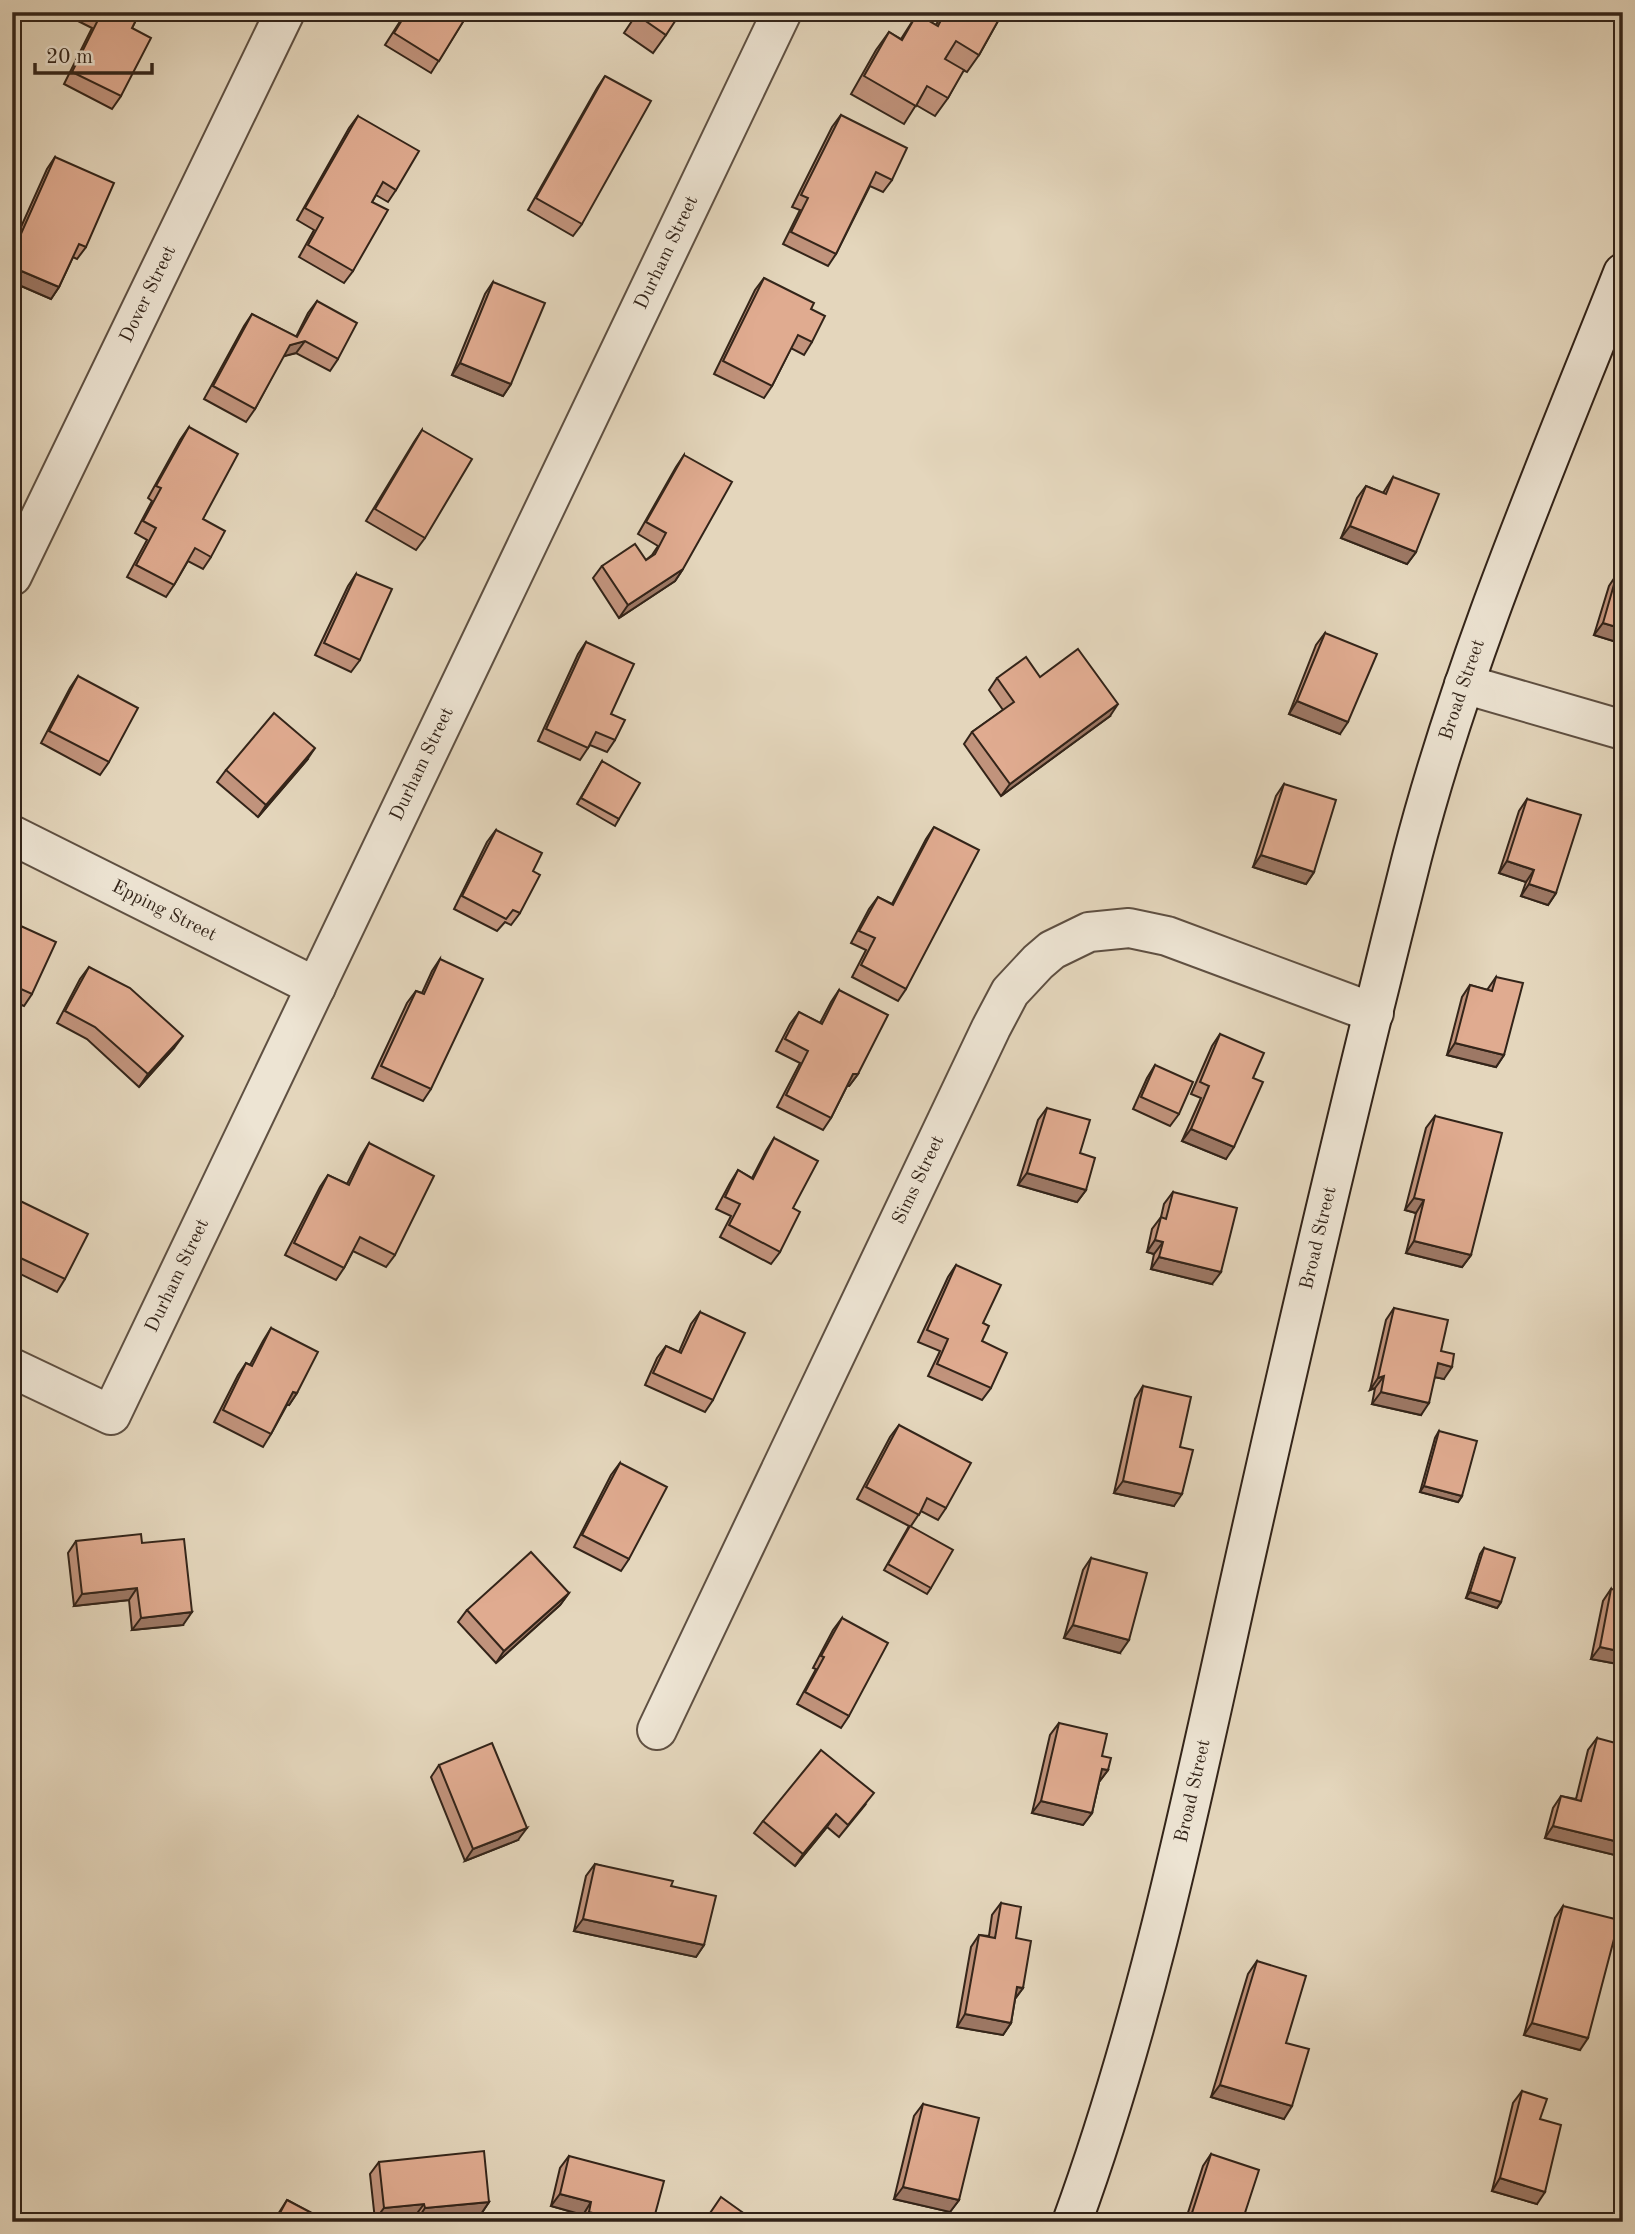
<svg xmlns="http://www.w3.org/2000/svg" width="1635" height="2234" viewBox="0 0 1635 2234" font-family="'Old Standard TT',serif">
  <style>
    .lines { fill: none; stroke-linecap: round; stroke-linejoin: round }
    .minor-casing { stroke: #5f5042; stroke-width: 42 }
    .secondary-casing { stroke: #332419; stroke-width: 42 }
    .minor { stroke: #ede4d3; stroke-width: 38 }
    .secondary { stroke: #ede4d3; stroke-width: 38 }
    .wall { fill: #c1937c; stroke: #332419; stroke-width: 2 }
    .shaded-wall { fill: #9d7865; stroke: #332419; stroke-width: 2 }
    .building { fill: #e0ab90; stroke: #332419; stroke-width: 2 }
    .labels { text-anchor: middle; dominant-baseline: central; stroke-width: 6; stroke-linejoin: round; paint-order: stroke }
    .street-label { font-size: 19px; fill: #332419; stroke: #ede4d3 }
  </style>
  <rect width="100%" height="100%" fill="#e4d6bc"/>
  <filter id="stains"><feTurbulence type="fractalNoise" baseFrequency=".00286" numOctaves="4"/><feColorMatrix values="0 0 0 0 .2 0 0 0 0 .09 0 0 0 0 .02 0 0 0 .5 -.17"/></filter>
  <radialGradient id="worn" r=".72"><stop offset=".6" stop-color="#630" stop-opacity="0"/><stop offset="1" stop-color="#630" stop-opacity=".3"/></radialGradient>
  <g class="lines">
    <defs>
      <g id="minor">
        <path id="s1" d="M12,576L285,12"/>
        <path d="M1464,684L1623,730"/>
        <path id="s2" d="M12,835L316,987"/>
        <path id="s3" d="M12,1368L111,1415L782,12"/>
        <path id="s4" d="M657,1730L991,1028L1010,992L1038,962L1052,950L1089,932L1129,928L1167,936L1374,1013"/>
      </g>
      <g id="secondary">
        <path id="s5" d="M1072,2222C1148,2014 1192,1797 1240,1581C1294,1339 1351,1097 1412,857C1464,656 1547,465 1623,273"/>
      </g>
    </defs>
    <use href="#minor" class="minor-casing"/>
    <use href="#secondary" class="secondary-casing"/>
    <use href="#minor" class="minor"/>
    <use href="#secondary" class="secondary"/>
  </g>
  <g class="wall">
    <path d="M81,12H140L132,28L121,96L112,109L64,84L92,28L76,20Z"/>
    <path d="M406,12H469L431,73L385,45Z"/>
    <path d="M638,12L666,35L653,53L624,33Z"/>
    <path d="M943,12H1003L979,55L967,72L963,70L948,98L935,116L916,105L904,124L851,94L876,50L889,32L901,39L917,14L936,25Z"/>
    <path d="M605,76L582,224L573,236L528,210L597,88Z"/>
    <path d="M841,115L892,180L883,192L870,186L836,254L828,266L783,244L800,210L792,207L832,127Z"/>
    <path d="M358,116L396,190L388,202L376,195L372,202L353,271L344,283L299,257L314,230L297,220L349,128Z"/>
    <path d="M55,157L86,247L77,259L73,257L59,287L51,299L12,282V247L47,169Z"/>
    <path d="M764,278L811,309L812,342L804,355L791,348L772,386L764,398L714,374L755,290Z"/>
    <path d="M493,282L511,384L503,396L452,375L485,294Z"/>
    <path d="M317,301L338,359L330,371L296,353L283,356L255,409L246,422L204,399L244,326L252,314L296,337L308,313Z"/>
    <path d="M189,427L203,519L211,557L203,569L188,561L174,585L166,597L127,577L147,540L135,533L152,501L148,498L180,440Z"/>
    <path d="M422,430L425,538L416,550L366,521L414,442Z"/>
    <path d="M684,455L683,569L675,581L619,618L593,578L602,566L646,560L652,555L658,546L638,534L676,467Z"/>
    <path d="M1393,477L1416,552L1407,564L1341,538L1357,498L1366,486L1383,493Z"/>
    <path d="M356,574L360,660L351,672L315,655L348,586Z"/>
    <path d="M1617,574L1623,644L1594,635L1609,586Z"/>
    <path d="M1325,633L1340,734L1289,714L1316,645Z"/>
    <path d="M586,642L611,714L615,740L607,752L590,745L580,760L538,741L578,654Z"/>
    <path d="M78,676L109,762L100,775L41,743L70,688Z"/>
    <path d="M1040,677L1110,716L1001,796L964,744L972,732L1003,710L989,690L997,678Z"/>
    <path d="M307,760L258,817L217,782L226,770Z"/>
    <path d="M602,761L619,819L615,826L577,804Z"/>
    <path d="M1284,784L1314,872L1306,884L1253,867L1276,796Z"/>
    <path d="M1527,799L1556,893L1548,905L1521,896L1526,882L1499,873L1519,811Z"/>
    <path d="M934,827L906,989L898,1001L852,977L866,950L851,943L869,909L878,897L892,904L926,839Z"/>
    <path d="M496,830L520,913L511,925L505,922L497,931L454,909L487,842Z"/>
    <path d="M12,922L32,994L24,1006L12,1001Z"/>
    <path d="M440,959L431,1089L423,1101L372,1078L407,1003L416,991L422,993L432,971Z"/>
    <path d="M89,967L174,1048L139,1087L87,1039L57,1023L80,979Z"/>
    <path d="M1496,977L1504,1055L1496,1067L1447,1055L1462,997L1470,985L1487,990Z"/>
    <path d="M839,990L858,1074L849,1086H847L831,1118L823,1130L777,1107L800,1063L776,1051L790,1024L799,1012L820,1023L831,1002Z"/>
    <path d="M1220,1034L1253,1078L1226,1159L1182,1141L1201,1098L1191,1094L1212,1046Z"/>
    <path d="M1155,1065L1179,1114L1170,1126L1133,1109L1147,1078Z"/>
    <path d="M1047,1108L1080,1153L1086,1190L1077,1202L1018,1185L1038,1120Z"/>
    <path d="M1435,1116L1471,1255L1462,1267L1406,1253L1416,1213L1405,1210L1426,1128Z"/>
    <path d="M774,1138L793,1208L780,1252L771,1264L720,1237L731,1216L716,1209L730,1183L738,1170L752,1178L766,1151Z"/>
    <path d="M369,1143L395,1255L386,1267L353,1251L344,1268L336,1280L285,1255L320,1187L328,1175L347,1184L361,1156Z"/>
    <path d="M1173,1192L1212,1284L1151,1269L1154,1254L1147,1252L1152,1229L1161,1217L1164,1204Z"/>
    <path d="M12,1197L65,1279L57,1292L12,1270Z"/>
    <path d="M956,1265L983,1323L982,1341L991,1388L982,1400L928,1376L940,1351L918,1342L948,1277Z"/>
    <path d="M1394,1308L1441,1351L1444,1379L1435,1377L1421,1415L1372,1404L1375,1388L1370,1390L1386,1320Z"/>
    <path d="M700,1312L713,1400L705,1412L645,1385L657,1358L666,1346L679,1352L691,1324Z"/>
    <path d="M271,1328L297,1393L289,1405H287L271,1434L263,1447L214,1422L238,1375L246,1363L250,1365L263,1341Z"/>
    <path d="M1143,1386L1180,1447L1174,1506L1114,1493L1135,1399Z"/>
    <path d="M899,1425L946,1508L938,1520L921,1511L911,1526L931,1588L927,1594L884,1570L909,1526L857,1499L890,1437Z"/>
    <path d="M1439,1431L1462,1496L1458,1502L1420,1492L1435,1438Z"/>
    <path d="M620,1463L629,1559L621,1571L574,1547L611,1475Z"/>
    <path d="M76,1541L142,1543L183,1625L132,1630L129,1600L74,1606L68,1553Z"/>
    <path d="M1484,1548L1501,1602L1497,1608L1466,1598L1480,1554Z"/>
    <path d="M1091,1558L1120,1653L1064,1638L1083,1570Z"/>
    <path d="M1611,1589L1623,1665L1591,1659L1603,1601Z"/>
    <path d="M569,1593L560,1605L496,1663L458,1622L467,1610Z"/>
    <path d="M842,1618L849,1716L841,1728L797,1704L816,1669L813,1668L833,1630Z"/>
    <path d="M1059,1723L1102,1756L1108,1770L1099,1782L1092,1813L1083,1825L1032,1813L1050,1735Z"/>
    <path d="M1597,1738L1623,1857L1545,1838L1553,1808L1561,1796L1576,1799L1588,1750Z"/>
    <path d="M439,1765L518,1840L465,1861L431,1777Z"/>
    <path d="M865,1805L839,1837L827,1827L795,1866L754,1833L763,1821Z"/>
    <path d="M595,1864L671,1886L704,1945L696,1957L574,1931L586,1876Z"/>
    <path d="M1001,1903L1016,1938L1023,1988L1015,1999L1011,2023L1003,2035L957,2027L971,1947L979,1935L989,1936L992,1915Z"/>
    <path d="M1563,1906L1580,2050L1524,2035L1555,1918Z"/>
    <path d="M1257,1961L1286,2043L1284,2119L1211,2097L1248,1974Z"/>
    <path d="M1522,2091L1540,2119L1537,2204L1492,2191L1513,2103Z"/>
    <path d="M923,2104L959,2200L950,2212L894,2199L914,2116Z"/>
    <path d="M1211,2154L1242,2222H1185L1203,2166Z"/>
    <path d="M569,2156L653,2222H581L583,2215L551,2206L560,2168Z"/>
    <path d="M379,2162L489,2202L481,2214L417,2220L415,2216L375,2220L370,2174Z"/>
    <path d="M287,2200L327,2222H273Z"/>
  </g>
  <g class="shaded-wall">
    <path d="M12,267L59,287L51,299L12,282Z"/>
    <path d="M305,341L296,353L281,357L290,345Z"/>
    <path d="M460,363L511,384L503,396L452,375Z"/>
    <path d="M1350,526L1416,552L1407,564L1341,538Z"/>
    <path d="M683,569L675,581L619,618L628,605Z"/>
    <path d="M1603,623L1623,629V644L1594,635Z"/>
    <path d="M1297,701L1348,722L1340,734L1289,714Z"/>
    <path d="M1118,704L1110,716L1001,796L1010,784Z"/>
    <path d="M315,748L307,760L258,817L266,805Z"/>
    <path d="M1261,855L1314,872L1306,884L1253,867Z"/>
    <path d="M1507,861L1534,870L1526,882L1499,873Z"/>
    <path d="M1529,884L1556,893L1548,905L1521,896Z"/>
    <path d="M183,1036L174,1048L139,1087L148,1074Z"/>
    <path d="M1455,1043L1504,1055L1496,1067L1447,1055Z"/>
    <path d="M853,1074H858L849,1086H845Z"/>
    <path d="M1191,1129L1234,1147L1226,1159L1182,1141Z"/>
    <path d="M1027,1173L1086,1190L1077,1202L1018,1185Z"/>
    <path d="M1414,1198L1424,1200L1416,1213L1405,1210Z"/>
    <path d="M1155,1240L1163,1242L1154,1254L1147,1252Z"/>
    <path d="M1414,1241L1471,1255L1462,1267L1406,1253Z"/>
    <path d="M1159,1257L1221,1272L1212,1284L1151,1269Z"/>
    <path d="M1438,1363L1452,1367L1444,1379L1429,1376Z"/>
    <path d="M1384,1376L1375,1388L1370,1390L1378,1378Z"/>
    <path d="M293,1392L297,1393L289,1405L285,1404Z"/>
    <path d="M1381,1392L1429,1403L1421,1415L1372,1404Z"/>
    <path d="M1123,1481L1182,1494L1174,1506L1114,1493Z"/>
    <path d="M1424,1486L1462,1496L1458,1502L1420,1492Z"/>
    <path d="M137,1588L129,1600L74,1606L82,1594Z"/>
    <path d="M1470,1592L1501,1602L1497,1608L1466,1598Z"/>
    <path d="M569,1593L560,1605L496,1663L504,1651Z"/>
    <path d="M192,1612L183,1625L132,1630L141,1618Z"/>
    <path d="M1073,1625L1129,1640L1120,1653L1064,1638Z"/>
    <path d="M1600,1647L1623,1652V1665L1591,1659Z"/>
    <path d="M1102,1769L1108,1770L1099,1782L1093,1781Z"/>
    <path d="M1041,1801L1092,1813L1083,1825L1032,1813Z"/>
    <path d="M836,1814L827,1827L795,1866L803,1854Z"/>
    <path d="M1553,1826L1623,1843V1857L1545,1838Z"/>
    <path d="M527,1828L518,1840L465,1861L473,1849Z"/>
    <path d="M583,1919L704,1945L696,1957L574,1931Z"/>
    <path d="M1017,1987L1023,1988L1014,2000Z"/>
    <path d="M965,2014L1011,2023L1003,2035L957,2027Z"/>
    <path d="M1532,2023L1588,2038L1580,2050L1524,2035Z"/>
    <path d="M1220,2085L1292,2106L1284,2119L1211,2097Z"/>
    <path d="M1500,2178L1545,2192L1537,2204L1492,2191Z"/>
    <path d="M903,2187L959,2200L950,2212L894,2199Z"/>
    <path d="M560,2194L591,2202L583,2215L551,2206Z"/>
    <path d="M489,2202L481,2214L417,2220L425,2208Z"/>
    <path d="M424,2204L415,2216L375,2220L384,2208Z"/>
    <path d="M589,2212L624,2222H582Z"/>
    <path d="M1192,2213L1212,2220L1210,2222H1186Z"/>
  </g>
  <g class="building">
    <path d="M93,12H140L132,28L151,38L121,96L72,72L100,16Z"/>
    <path d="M407,12H469L439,61L394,33Z"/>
    <path d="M639,12H681L666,35L637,15Z"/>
    <path d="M945,12H1003L979,55L956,41L945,59L964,70L948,98L927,86L916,106L864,76L889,32L902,40L917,14L938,26Z"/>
    <path d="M605,76L651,101L582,224L536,198Z"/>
    <path d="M841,115L907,148L892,180L876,172L836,254L791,232L808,198L801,195Z"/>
    <path d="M358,116L419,151L396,190L383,182L372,202L388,210L353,271L308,245L323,218L305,208Z"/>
    <path d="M55,157L114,183L86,247L79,244L59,287L12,267V254Z"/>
    <path d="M764,278L814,303L811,309L825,316L812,342L798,335L772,386L723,361Z"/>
    <path d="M493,282L545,303L511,384L460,363Z"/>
    <path d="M317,301L357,323L338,359L305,341L290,345L255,409L213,386L252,314L297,337Z"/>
    <path d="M189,427L238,454L203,519L225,531L211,557L195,548L174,585L136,565L156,528L143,521L161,488L156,486Z"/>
    <path d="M422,430L472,459L425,538L375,509Z"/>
    <path d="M684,455L732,482L683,569L628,605L602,566L635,544L646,560L655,554L666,533L646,522Z"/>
    <path d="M1393,477L1439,494L1416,552L1350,526L1366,486L1386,494Z"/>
    <path d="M356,574L392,589L360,660L324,643Z"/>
    <path d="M1617,574L1623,575V629L1603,623Z"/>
    <path d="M1325,633L1377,654L1348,722L1297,701Z"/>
    <path d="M586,642L634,664L611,714L625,720L615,740L596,732L588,748L546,729Z"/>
    <path d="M1078,649L1118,704L1010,784L972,732L1014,702L997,678L1026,657L1040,677Z"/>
    <path d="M78,676L138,708L109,762L49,731Z"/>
    <path d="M274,713L315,748L266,805L226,770Z"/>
    <path d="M602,761L640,783L619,819L581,798Z"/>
    <path d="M1284,784L1336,800L1314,872L1261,855Z"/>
    <path d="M1527,799L1581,815L1556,893L1529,884L1534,870L1507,861Z"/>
    <path d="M934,827L979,850L906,989L861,965L875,938L859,931L878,897L893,905Z"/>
    <path d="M496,830L542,853L533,871L540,875L520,913L513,910L506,919L462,896Z"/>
    <path d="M12,922L56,942L32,994L12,985Z"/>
    <path d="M440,959L483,979L431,1089L381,1066L416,991L424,994Z"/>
    <path d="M89,967L130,988L183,1036L148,1074L95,1027L65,1011Z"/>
    <path d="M1496,977L1523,983L1504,1055L1455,1043L1470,985L1492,991Z"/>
    <path d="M839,990L888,1015L858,1074H853L831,1118L786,1095L808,1051L785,1039L799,1012L822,1024Z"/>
    <path d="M1220,1034L1264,1053L1253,1078L1263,1082L1234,1147L1191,1129L1209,1086L1200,1082Z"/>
    <path d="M1155,1065L1193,1082L1179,1114L1141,1097Z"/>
    <path d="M1047,1108L1090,1120L1080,1153L1095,1158L1086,1190L1027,1173Z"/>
    <path d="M1435,1116L1502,1133L1471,1255L1414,1241L1424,1200L1414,1198Z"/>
    <path d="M774,1138L818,1161L793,1208L800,1212L780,1252L729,1225L740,1204L725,1197L738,1170L753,1179Z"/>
    <path d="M369,1143L434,1176L395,1255L360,1237L344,1268L294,1243L328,1175L349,1185Z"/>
    <path d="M1173,1192L1237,1208L1221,1272L1159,1257L1163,1242L1155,1240L1161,1217L1166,1219Z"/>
    <path d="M12,1197L88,1234L65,1279L12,1254Z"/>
    <path d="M956,1265L1001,1285L983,1323L989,1326L982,1341L1007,1353L991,1388L937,1364L948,1339L927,1330Z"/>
    <path d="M1394,1308L1448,1320L1441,1351L1454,1354L1452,1367L1438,1363L1429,1403L1381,1392L1384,1376L1378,1378Z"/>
    <path d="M700,1312L745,1333L713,1400L653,1373L666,1346L681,1353Z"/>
    <path d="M271,1328L318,1352L297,1393L293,1392L271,1434L223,1410L246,1363L252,1366Z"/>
    <path d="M1143,1386L1191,1397L1180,1447L1193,1450L1182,1494L1123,1481Z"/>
    <path d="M899,1425L971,1463L946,1508L927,1498L919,1515L866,1487Z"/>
    <path d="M1439,1431L1477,1441L1462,1496L1424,1486Z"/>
    <path d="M620,1463L667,1487L629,1559L582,1535Z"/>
    <path d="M910,1526L953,1550L931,1588L888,1564Z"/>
    <path d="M141,1534L142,1543L184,1539L192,1612L141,1618L137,1588L82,1594L76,1541Z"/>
    <path d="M1484,1548L1515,1558L1501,1602L1470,1592Z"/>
    <path d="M531,1552L569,1593L504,1651L467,1610Z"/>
    <path d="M1091,1558L1147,1573L1129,1640L1073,1625Z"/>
    <path d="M1611,1589L1623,1591V1652L1600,1647Z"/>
    <path d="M842,1618L888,1643L849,1716L805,1692L824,1657L821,1656Z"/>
    <path d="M1059,1723L1107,1734L1102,1756L1111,1758L1108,1770L1102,1769L1092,1813L1041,1801Z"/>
    <path d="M1597,1738L1623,1745V1843L1553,1826L1561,1796L1581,1801Z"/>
    <path d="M492,1743L527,1828L473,1849L439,1765Z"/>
    <path d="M821,1750L874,1793L848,1825L836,1814L803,1854L763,1821Z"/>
    <path d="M595,1864L673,1881L671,1886L716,1896L704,1945L583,1919Z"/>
    <path d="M1001,1903L1021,1907L1016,1938L1031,1941L1023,1988L1017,1987L1011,2023L965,2014L979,1935L995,1938Z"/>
    <path d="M1563,1906L1619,1920L1588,2038L1532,2023Z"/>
    <path d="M1257,1961L1306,1976L1286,2043L1309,2049L1292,2106L1220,2085Z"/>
    <path d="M1522,2091L1547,2099L1540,2119L1561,2125L1545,2192L1500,2178Z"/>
    <path d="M923,2104L979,2118L959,2200L903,2187Z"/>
    <path d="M484,2151L489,2202L425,2208L424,2204L384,2208L379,2162Z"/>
    <path d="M1211,2154L1259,2170L1242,2222H1211L1212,2220L1192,2213Z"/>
    <path d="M569,2156L664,2181L653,2222H624L589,2212L591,2202L560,2194Z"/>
    <path d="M721,2197L756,2222H704Z"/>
    <path d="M287,2200L327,2221L275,2222Z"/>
  </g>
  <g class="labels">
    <g class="street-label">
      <text stroke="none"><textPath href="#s3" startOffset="1398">Durham Street</textPath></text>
      <text stroke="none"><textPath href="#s1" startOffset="313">Dover Street</textPath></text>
      <text stroke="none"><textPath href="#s5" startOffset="1582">Broad Street</textPath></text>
      <text stroke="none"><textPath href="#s3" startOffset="831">Durham Street</textPath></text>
      <text stroke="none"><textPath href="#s2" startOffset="170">Epping Street</textPath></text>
      <text stroke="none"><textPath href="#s4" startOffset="609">Sims Street</textPath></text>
      <text stroke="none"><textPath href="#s5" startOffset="1015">Broad Street</textPath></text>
      <text stroke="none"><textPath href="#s3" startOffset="264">Durham Street</textPath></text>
      <text stroke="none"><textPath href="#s5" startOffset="448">Broad Street</textPath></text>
    </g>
  </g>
  <rect width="1635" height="2234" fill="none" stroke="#e4d6bc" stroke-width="42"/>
  <rect x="14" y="14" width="1607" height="2206" fill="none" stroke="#332419" stroke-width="3.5"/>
  <rect x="21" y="21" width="1593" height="2192" fill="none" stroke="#332419" stroke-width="2"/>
  <path d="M35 63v10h117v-10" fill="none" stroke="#332419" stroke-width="3.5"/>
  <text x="46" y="63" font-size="21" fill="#332419" stroke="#ede4d3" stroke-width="5" paint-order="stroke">20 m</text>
  <rect width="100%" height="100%" filter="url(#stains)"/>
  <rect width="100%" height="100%" fill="url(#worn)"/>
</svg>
